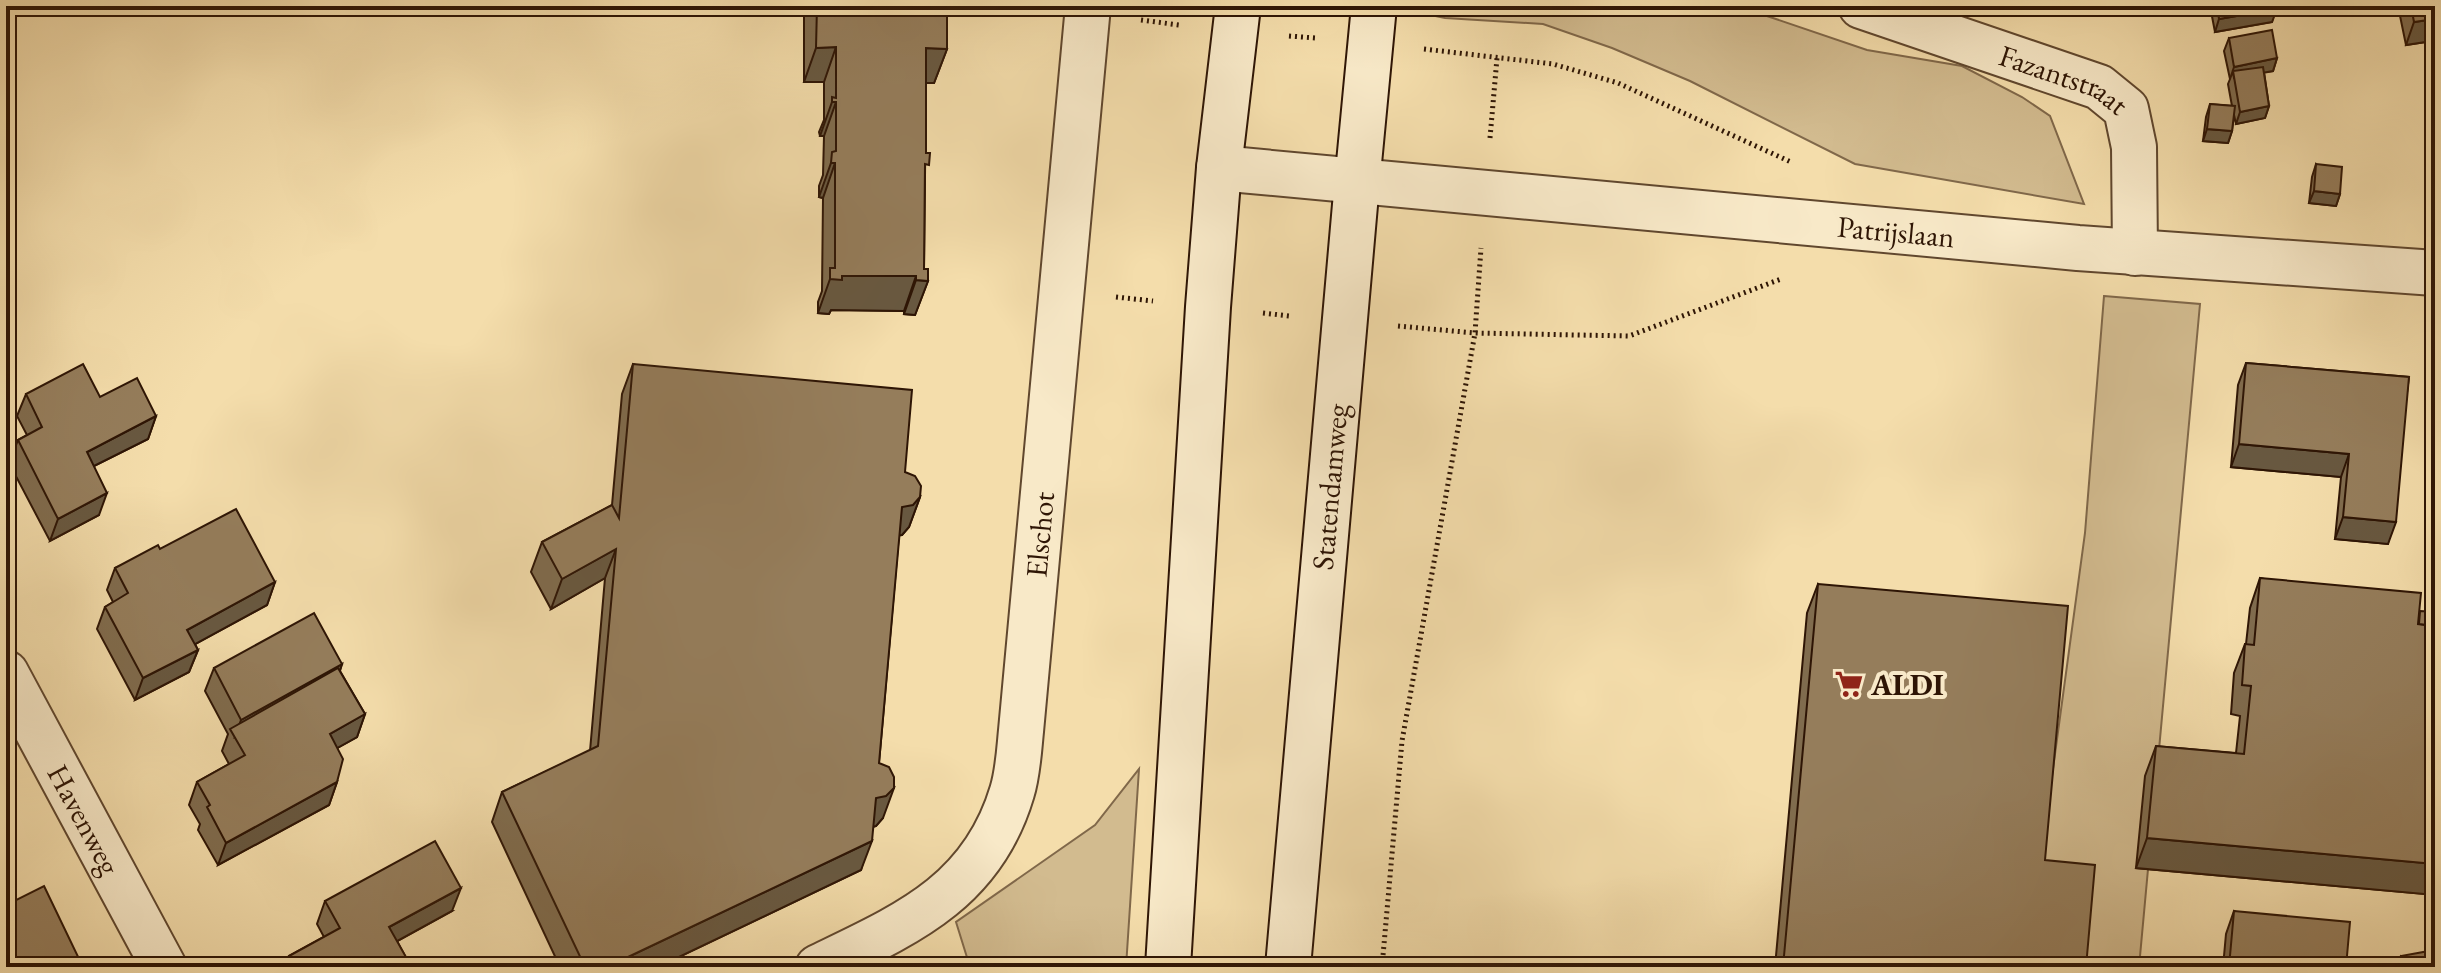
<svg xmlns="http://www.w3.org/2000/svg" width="2441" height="973" viewBox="0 0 2441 973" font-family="'EB Garamond',serif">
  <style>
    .green { fill: #d2bb8f; stroke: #80684a; stroke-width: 2 }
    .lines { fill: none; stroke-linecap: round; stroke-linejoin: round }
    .street-casing { stroke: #60472e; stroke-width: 48 }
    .secondary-casing { stroke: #2e1505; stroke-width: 48 }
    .path { stroke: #2e1505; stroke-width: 5; stroke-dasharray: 2 4; stroke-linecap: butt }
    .street { stroke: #f8e9c8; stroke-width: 44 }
    .secondary { stroke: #f8e9c8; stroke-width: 44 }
    .wall { fill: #806c4e; stroke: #2e1505; stroke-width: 2 }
    .shaded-wall { fill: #685840; stroke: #2e1505; stroke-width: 2 }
    .building { fill: #957d5b; stroke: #2e1505; stroke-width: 2 }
    .labels { text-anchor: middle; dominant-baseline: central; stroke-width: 8; stroke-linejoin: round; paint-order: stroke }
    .street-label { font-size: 30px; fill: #2e1505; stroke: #f8e9c8 }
    .poi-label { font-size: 30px; font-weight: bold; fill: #2e1505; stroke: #f8e9c8; text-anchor: start }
  </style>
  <rect width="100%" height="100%" fill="#f4ddab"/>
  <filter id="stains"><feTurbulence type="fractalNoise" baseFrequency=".0025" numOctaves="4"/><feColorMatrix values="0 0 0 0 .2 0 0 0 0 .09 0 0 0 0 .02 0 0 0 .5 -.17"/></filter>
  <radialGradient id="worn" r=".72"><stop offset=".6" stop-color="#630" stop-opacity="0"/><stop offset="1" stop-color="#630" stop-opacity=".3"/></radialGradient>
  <g class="green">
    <path d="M1416,6H1748L1767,16L1867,50L1962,66L2022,97L2050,116L2084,204L1855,164L1690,81L1612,48L1543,24L1445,18L1426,14Z"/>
    <path d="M2104,296L2200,304L2139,967H2040L2039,872L2085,533Z"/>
    <path d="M1139,769L1126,967H970L956,922L1095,825Z"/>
  </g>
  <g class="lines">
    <defs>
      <g id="street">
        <path id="s1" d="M1861,6L2099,87L2126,109L2134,147L2135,253"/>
        <path id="s2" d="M1219,168L2078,248L2435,273"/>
        <path id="s3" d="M6,673L164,967"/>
        <path id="s4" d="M818,967C905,925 982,893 1012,792C1018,773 1019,751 1021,731L1088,6"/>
      </g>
      <g id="secondary">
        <path d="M1168,967L1208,307L1219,168L1238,6"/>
        <path id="s5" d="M1288,967C1314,646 1343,326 1374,6"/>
      </g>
    </defs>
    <use href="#street" class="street-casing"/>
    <use href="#secondary" class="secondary-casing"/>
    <g class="path">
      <path d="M1141,20L1179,25"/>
      <path d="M1289,36L1315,38"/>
      <path d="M1424,49L1553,64L1618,83L1793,163"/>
      <path d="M1490,138L1497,58"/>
      <path d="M1116,297L1153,301"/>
      <path d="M1263,313L1289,316"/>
      <path d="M1398,326L1475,333L1629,336L1781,279"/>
      <path d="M1382,967L1402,741L1475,333L1481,248"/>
    </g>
    <use href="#street" class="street"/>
    <use href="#secondary" class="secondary"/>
  </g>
  <g class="wall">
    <path d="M807,6H947V49L934,83H926L924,269L928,281L915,315L904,314V311L831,310L829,314L818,313V302L822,291L823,198L819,197V186L823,175L824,136H820L819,132L824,120V82H804V12Z"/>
    <path d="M2210,6H2276L2272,22L2215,32Z"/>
    <path d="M2398,6H2435V56L2432,41L2406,45Z"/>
    <path d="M2229,38L2277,58L2273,71L2264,72L2269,106L2265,118L2236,124L2234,115L2232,131L2228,143L2203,141L2206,117L2210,104L2232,106L2228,84L2230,79L2224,51Z"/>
    <path d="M2316,164L2340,194L2336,206L2309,203L2312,177Z"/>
    <path d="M2246,363L2409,377L2388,544L2335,539L2341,477L2231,467L2238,385Z"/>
    <path d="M633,364L905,472L920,497L909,527L902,535H899L879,763L883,818L876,826L873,827L861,870L658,967H560L492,822L502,792L590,751L605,578L551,609L531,572L542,542L612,505L622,394Z"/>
    <path d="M26,394L100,397L156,416L148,439L94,466L99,515L50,541L9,463L18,440L27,435L17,416Z"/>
    <path d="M160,549L275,582L267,605L195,644L198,650L189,672L135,700L97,629L105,607L113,602L107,590L115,568Z"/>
    <path d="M2260,578L2419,613L2435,612V895L2136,868L2145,776L2156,746L2236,753L2240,716L2231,714L2234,673L2245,644H2246L2250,608Z"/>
    <path d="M1818,584L2086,967H1775L1807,613Z"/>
    <path d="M342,664L340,671L365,714L357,737L337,748V782L329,805L218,865L198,830L200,824L189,805L197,782L229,764L222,751L228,734L205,691L214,668Z"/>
    <path d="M325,901L452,911L397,941L411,967H285L289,956L324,937L317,924Z"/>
    <path d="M2234,911L2346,967H2223L2226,934Z"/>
    <path d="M2401,956L2432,967H2397Z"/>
  </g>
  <g class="shaded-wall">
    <path d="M2277,9L2272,22L2215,32L2219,19Z"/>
    <path d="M2435,19V33L2432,41L2406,45L2414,22Z"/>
    <path d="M836,47L824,82H804L816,48Z"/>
    <path d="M926,48L947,49L934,83H914Z"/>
    <path d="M2277,58L2273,71L2234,78L2233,71L2230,79L2234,67Z"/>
    <path d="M832,102H836L824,136H820Z"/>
    <path d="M2269,106L2265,118L2236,124L2240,112Z"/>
    <path d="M2207,129L2232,131L2228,143L2203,141Z"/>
    <path d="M831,163H835L823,198L819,197Z"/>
    <path d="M2314,191L2340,194L2336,206L2309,203Z"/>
    <path d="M842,276H916L904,311L831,310L829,314L818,313L830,279Z"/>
    <path d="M916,280L928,281L915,315L904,314Z"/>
    <path d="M156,416L148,439L78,474L87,452Z"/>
    <path d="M2239,444L2349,454L2341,477L2231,467Z"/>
    <path d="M107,493L99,515L50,541L58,519Z"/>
    <path d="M920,497L909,527L902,535L891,537L902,507Z"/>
    <path d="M2343,517L2396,522L2388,544L2335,539Z"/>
    <path d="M616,549L605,578L551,609L562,579Z"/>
    <path d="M275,582L267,605L179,653L187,630Z"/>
    <path d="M198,650L189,672L135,700L143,678Z"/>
    <path d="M342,664L334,687L235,737L241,720Z"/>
    <path d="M365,714L357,737L321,757L330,734Z"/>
    <path d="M337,782L329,805L218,865L226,843Z"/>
    <path d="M894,788L883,818L876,826L865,828L876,798Z"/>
    <path d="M2147,838L2435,864V895L2136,868Z"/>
    <path d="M872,841L861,870L658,967H607Z"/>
    <path d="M461,888L452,911L381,950L389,927Z"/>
  </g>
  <g class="building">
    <path d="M817,6H947V49L926,48V153H930L929,165L925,164L924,269H928V281L916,280V276H842V280L830,279V268H835V163H831L832,152L836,151V102H832V97L836,98V47L816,48Z"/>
    <path d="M2217,6H2276L2277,9L2219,19Z"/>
    <path d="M2411,6H2435V19L2414,22Z"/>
    <path d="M2272,30L2277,58L2234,67L2229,38Z"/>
    <path d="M2263,67L2269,106L2240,112L2233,71Z"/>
    <path d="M2210,104L2235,106L2232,131L2207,129Z"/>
    <path d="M2316,164L2342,167L2340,194L2314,191Z"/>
    <path d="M2246,363L2409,377L2396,522L2343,517L2349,454L2239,444Z"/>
    <path d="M83,364L100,397L137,378L156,416L87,452L107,493L58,519L18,440L42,427L26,394Z"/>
    <path d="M633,364L912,390L905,472L915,476L921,486L920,497L913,505L902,507L879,763L889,767L894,777V788L886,796L876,798L872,841L607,967H585L502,792L598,746L616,549L562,579L542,542L612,505L619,518Z"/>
    <path d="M236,509L275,582L187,630L198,650L143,678L105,607L128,593L115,568L158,545L160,549Z"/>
    <path d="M2260,578L2421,593L2418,624L2435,626V864L2147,838L2156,746L2244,754L2251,686L2242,685L2245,644L2254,645Z"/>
    <path d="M1818,584L2068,606L2045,860L2095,865L2086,967H1783Z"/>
    <path d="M2420,611L2435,612V626L2419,624Z"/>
    <path d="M314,613L342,664L241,720L214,668Z"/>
    <path d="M338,668L365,714L330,734L343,759L337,782L226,843L207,807L210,805L197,782L245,755L230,729Z"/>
    <path d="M435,841L461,888L389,927L411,966L295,967L289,956L340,928L325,901Z"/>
    <path d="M44,886L82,965L78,967H6V905Z"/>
    <path d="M2234,911L2350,922L2346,967H2229Z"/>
    <path d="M2429,951L2432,967H2403L2401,956Z"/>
  </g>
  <defs>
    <symbol id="supermarket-bare" viewBox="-9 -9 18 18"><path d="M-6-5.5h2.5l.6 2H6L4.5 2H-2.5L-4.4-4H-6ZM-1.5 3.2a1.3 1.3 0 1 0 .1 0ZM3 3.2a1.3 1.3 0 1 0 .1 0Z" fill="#8f2418" stroke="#f8e9c8" stroke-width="2.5" paint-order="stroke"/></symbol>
  </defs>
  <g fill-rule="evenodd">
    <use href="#supermarket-bare" x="1829" y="664" width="40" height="40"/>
  </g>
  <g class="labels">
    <g class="street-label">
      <text stroke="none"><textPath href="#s1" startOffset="216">Fazantstraat</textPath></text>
      <text stroke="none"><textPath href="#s2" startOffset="680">Patrijslaan</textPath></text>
      <text stroke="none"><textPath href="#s5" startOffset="482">Statendamweg</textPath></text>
      <text stroke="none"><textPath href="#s4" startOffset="530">Elschot</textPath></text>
      <text stroke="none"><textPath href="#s3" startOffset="166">Havenweg</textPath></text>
    </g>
    <g class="poi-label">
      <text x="1871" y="684">ALDI</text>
    </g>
  </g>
  <rect width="2441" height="973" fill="none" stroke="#f4ddab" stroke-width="32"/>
  <rect x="8" y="8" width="2425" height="957" fill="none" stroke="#2e1505" stroke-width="4"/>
  <rect x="16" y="16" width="2409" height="941" fill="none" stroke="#2e1505" stroke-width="2"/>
  <rect width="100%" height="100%" filter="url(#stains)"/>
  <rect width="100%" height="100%" fill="url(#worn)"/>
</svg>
